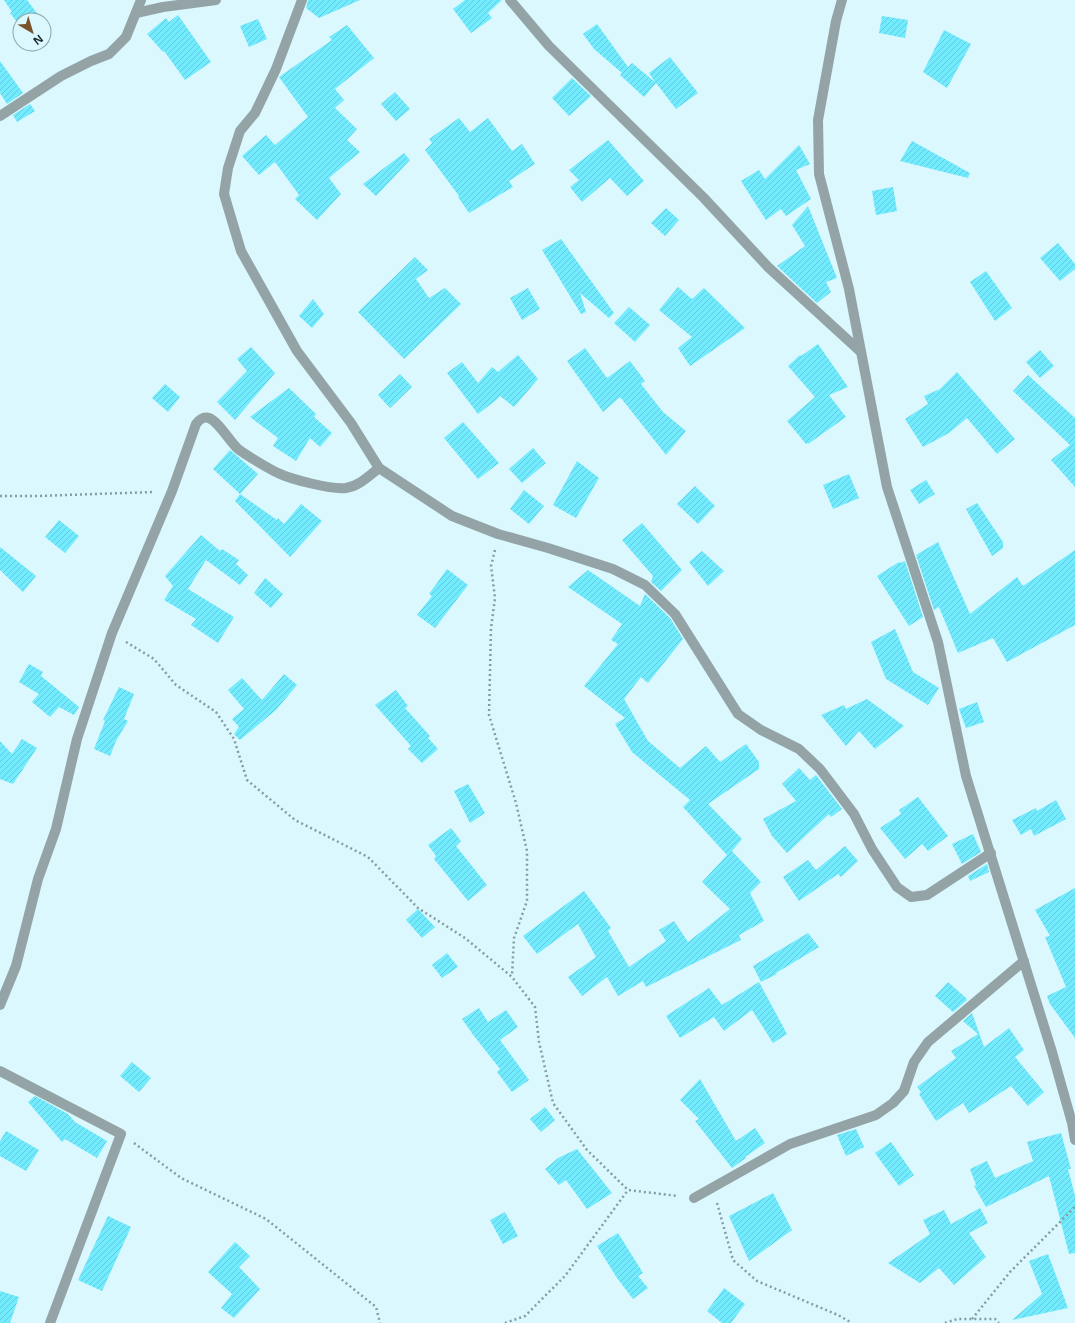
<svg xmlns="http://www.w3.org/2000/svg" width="1075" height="1323" viewBox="0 0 1075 1323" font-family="'Noto Sans',sans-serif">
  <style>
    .building { fill: url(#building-hatch) }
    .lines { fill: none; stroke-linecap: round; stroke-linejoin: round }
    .path { stroke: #859da0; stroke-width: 2.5; stroke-dasharray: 2 3; stroke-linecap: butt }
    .street { stroke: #94a4a6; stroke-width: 10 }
  </style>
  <defs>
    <pattern id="building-hatch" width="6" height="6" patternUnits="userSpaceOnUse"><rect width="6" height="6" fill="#72ebfe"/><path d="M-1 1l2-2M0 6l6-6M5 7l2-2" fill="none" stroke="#62cada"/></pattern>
  </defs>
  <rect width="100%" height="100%" fill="#daf8fd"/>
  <g class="building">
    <path d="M4,0H27L39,16L34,20H20V26L10,13L12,12Z"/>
    <path d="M308,0H360L319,18L306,8Z"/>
    <path d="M465,0H502L488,13L492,18L471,33L453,9Z"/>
    <path d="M178,15L211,62L185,80L164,51L163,52L147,34L166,18L169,22Z"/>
    <path d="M882,16L908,20L905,38L879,33Z"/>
    <path d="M258,19L267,39L249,47L240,26Z"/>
    <path d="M597,24L628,67L632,63L655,82L649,73L670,57L698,93L676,109L656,83L644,97L620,75L622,73L594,49L583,34Z"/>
    <path d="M347,25L374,58L335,89L344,100L335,108L357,129L347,140L360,152L329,178L341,194L317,220L295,199L299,195L275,162L259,175L242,156L266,135L275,145L308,117L279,77L332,40L329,37Z"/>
    <path d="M944,30L971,44L947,88L923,72Z"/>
    <path d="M0,61L23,93L7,104L0,93Z"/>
    <path d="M572,78L591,96L569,116L552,98Z"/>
    <path d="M395,92L410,109L396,121L381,104Z"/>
    <path d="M30,104L35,111L17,122L13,115Z"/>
    <path d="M459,118L470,132L488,118L512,151L522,144L535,164L509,181L513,187L469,213L458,197L459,196L425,150L432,143L429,139Z"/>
    <path d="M608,140L644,181L627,196L610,178L582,202L570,187L579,180L569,170Z"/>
    <path d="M912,141L970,173L968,178L900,161Z"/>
    <path d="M799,145L810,164L796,170L811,199L786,216L781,209L766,220L741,181L759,170L765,179Z"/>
    <path d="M404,153L410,160L376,196L363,184Z"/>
    <path d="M893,187L897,211L876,215L872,191Z"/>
    <path d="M808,206L837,278L826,282L831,292L817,303L777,266L805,246L792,225Z"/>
    <path d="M666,208L679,220L665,236L651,223Z"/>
    <path d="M561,239L614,313L609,318L580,293L586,312L581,314L542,250Z"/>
    <path d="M1058,243L1075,264V269L1060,281L1040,258Z"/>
    <path d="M415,257L428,270L416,279L429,298L445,288L461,304L404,359L358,312Z"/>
    <path d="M986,271L1012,308L995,321L970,282Z"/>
    <path d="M678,287L692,299L704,288L745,328L690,366L678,348L692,337L659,310Z"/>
    <path d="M528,288L540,309L522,320L510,298Z"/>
    <path d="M313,299L324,314L312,328L299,316Z"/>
    <path d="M629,307L650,325L635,342L614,323Z"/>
    <path d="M818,344L848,387L829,395L846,417L808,444V443L806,444L787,421L815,397L788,366L800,355L801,356Z"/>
    <path d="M251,347L275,373L235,420L217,402L247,371L237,359Z"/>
    <path d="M585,348L607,378L630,361L645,381L641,384L663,412L686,431L666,455L621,398H619L603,412L567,361Z"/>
    <path d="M1040,350L1054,366L1040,378L1026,362Z"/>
    <path d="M518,355L538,379L514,407L500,396L495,401L478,414L447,373L462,362L478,383L492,367L498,372Z"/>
    <path d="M957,372L1015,439L997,454L967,418L949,433L923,447L905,419L928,404L924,396L940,389Z"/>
    <path d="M400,374L412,387L390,408L378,395Z"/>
    <path d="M1028,375L1075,418V487L1051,460L1070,445L1013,391Z"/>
    <path d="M165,384L180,397L168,412L152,398Z"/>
    <path d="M289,388L316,414L314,417L332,433L320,447L310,438L296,461L273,446L278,438L250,417Z"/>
    <path d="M463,422L499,463L478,479L444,438Z"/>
    <path d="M533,448L546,463L522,483L509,469Z"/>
    <path d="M230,450L258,474L240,494L213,469Z"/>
    <path d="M577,461L599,478L576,518L553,505Z"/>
    <path d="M849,474L859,498L833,509L823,485Z"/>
    <path d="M926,480L935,494L919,504L910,490Z"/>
    <path d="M695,486L715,506L698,524L677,504Z"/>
    <path d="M524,490L544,506L529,524L510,509Z"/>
    <path d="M240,494L277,520L278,518L284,524L301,504L322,521L290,557L235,501Z"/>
    <path d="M977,503L1003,542V548L992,556L966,509Z"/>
    <path d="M59,520L79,536L65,553L45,537Z"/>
    <path d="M642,523L682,570L661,591L651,582L653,576L622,540Z"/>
    <path d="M201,535L220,551L222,549L239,560L236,564L248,575L240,585L206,560L188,589L234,617L218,643L191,625L196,619L164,600L173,586L165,576Z"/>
    <path d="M938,542L970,614L1017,577L1023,586L1075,550V625L1007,662L993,638L958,653L939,607L934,610L916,555Z"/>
    <path d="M0,547L36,576L23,592L0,570Z"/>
    <path d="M702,551L724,571L708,586L689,562Z"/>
    <path d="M905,561L923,617L909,626L877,576L899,562L900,563Z"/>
    <path d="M447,569L468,585L435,628L417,615L432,596L429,594Z"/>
    <path d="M588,570L640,606L645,594L670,618L683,639L648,683L641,677L624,699L648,741L680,768L706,746L720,762L746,744L759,762V769L708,804L742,839L732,851L761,882L750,893L764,921L739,935L741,940L646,987L643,981L618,996L607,977L582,996L568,977L596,957L578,924L537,954L523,936L584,891L611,928L608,931L629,967L666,941L659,930L674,921L688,942L730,909L702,882L727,855L683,807L690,800L632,752L615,724L625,718L584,686L618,644L611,640L622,624L568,587Z"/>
    <path d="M265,578L283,594L271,608L254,593Z"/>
    <path d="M895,629L913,672L939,688L928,705L886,679L871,642Z"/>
    <path d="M29,664L43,672L41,676L79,707L74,715L59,707L50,717L32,702L39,694L19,682Z"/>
    <path d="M284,674L297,685L276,710L240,740L234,734L239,727L232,719L244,709L228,690L242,678L262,700Z"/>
    <path d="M119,687L134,694L124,719L128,721L116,741L110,756L94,749L105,721L103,720Z"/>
    <path d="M396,690L408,706L405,708L430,736L428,738L438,749L422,763L408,749L411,746L375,705Z"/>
    <path d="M867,699L904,726L875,749L859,731L846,746L821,715L844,705L846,709Z"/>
    <path d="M977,702L984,722L966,728L959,709Z"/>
    <path d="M22,739L37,748L13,784L0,779V741L12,754Z"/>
    <path d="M799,768L810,780L816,775L842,809L831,817L829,814L787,853L772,836L763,819L796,801L782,784Z"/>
    <path d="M468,784L485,813L470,823L454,791Z"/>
    <path d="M918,797L948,836L928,851L922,844L905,859L880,828L901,814L899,810Z"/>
    <path d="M1056,800L1066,819L1034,836L1031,829L1021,835L1012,820L1036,808L1037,811Z"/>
    <path d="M451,828L461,841L456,846L487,885L468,901L434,859L436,856L428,845Z"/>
    <path d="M973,834L981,852L962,864L952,844Z"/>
    <path d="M845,846L858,861L841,877L838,874L799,901L783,877L808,860L816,870Z"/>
    <path d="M987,864L989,872L970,881L968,876Z"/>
    <path d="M1075,888V1038L1050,1004L1047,996L1066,987L1045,937L1050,936L1035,910Z"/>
    <path d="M418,909L435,927L422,938L406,920Z"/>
    <path d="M808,933L819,947L776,973L777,974L761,982L753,966Z"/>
    <path d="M447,953L458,967L442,978L432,965Z"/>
    <path d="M759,982L787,1034L773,1043L752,1010L724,1031L714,1017L680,1038L666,1016L709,988L722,1005Z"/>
    <path d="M948,982L966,998L967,1000L953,1012L935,996Z"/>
    <path d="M479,1008L488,1022L506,1010L518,1027L500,1040L529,1080L512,1092L497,1072L500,1069L474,1036L462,1019Z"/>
    <path d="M972,1013L984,1047L1009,1028L1024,1050L1015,1057L1044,1092L1028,1106L1011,1086L969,1113L963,1103L936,1121L919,1094L921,1092L917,1087L956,1058L951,1051L978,1034L963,1021Z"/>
    <path d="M132,1062L151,1078L139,1092L120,1076Z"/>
    <path d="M700,1079L736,1141L755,1128L765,1143L745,1157L746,1158L732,1168L695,1121L699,1119L680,1100Z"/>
    <path d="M35,1096L68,1114L75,1122L107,1141L97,1158L65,1139L62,1142L28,1102Z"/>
    <path d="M545,1107L555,1120L541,1132L530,1119Z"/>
    <path d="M856,1129L864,1147L846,1156L837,1135Z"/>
    <path d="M6,1131L39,1150L26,1171L0,1156V1141Z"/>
    <path d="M1061,1133L1071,1169H1068L1075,1196V1253L1069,1254L1049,1176L986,1207L974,1186L976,1185L970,1169L987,1161L995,1178L1033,1161L1027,1142Z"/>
    <path d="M891,1142L914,1175L899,1186L875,1153Z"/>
    <path d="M577,1149L612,1193L587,1209L566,1180L559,1185L545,1169L558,1158Z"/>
    <path d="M773,1193L792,1230L749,1261L729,1216Z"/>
    <path d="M980,1208L988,1223L969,1233L986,1257L954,1285L939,1268L920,1283L888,1263L930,1234L923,1220L944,1210L951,1224Z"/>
    <path d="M505,1212L518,1236L503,1244L490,1220Z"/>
    <path d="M108,1216L131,1227L102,1291L78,1280Z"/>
    <path d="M618,1233L643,1273L638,1276L648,1288L633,1299L617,1278L597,1246Z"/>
    <path d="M235,1242L250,1256L239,1267L260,1289L234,1318L221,1308L232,1294L208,1272Z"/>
    <path d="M1048,1254L1068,1308L1012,1320L1042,1294L1029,1261Z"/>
    <path d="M724,1288L745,1304L731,1323H722L707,1311Z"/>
    <path d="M0,1291L19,1297L10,1323H0Z"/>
  </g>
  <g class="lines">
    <g class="path">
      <path d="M0,496H37L154,492"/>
      <path d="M495,550L491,566L495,598L491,628L489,715L516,803L527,851V901L514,938L512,976"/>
      <path d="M126,642L154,659L176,685L216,712L234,739L247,780L295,820L368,857L418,908L465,938L512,977L535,1007L539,1042L553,1103L587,1150L628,1190L678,1196"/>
      <path d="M134,1143L181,1178L266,1219L376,1307L380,1323"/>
      <path d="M717,1203L733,1260L757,1281L838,1315L852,1323"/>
      <path d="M972,1319L1010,1272L1075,1207"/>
      <path d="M505,1323L525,1316L565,1276L628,1190"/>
      <path d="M945,1323L957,1319H995L999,1323"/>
    </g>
    <g class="street">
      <path d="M302,0L276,69L255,113L240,131L228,168L224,194L241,251L297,351L351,423L379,468L452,516L498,534L548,548L613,569L645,585L675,614L738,714L761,730L799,749L820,769L854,814L872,849L897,887L911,897L927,895L991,853"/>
      <path d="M510,0L549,46L703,197L768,267L861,352"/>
      <path d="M842,0L836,21L818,120L819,174L849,289L887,487L938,642L966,776L1052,1052L1072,1123L1075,1140"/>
      <path d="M136,13L163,7L216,0"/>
      <path d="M0,116L61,76L91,61L109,54L126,37L141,0"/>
      <path d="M0,1005L16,966L38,879L56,829L77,739L112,633L172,491L196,424C199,420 203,416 209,418C219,422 230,442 238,449C246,455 269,469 278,473C290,479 332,490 346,488C359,486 369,476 379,468"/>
      <path d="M0,1071L121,1134L50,1323"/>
      <path d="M694,1198L790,1144L876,1115L893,1103L904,1091L914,1062L928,1042L1024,961"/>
    </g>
  </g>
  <g transform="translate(32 32) rotate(142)"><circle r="19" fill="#daf8fd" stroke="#8ca4a8"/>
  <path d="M0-3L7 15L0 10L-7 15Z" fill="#79552f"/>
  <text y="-6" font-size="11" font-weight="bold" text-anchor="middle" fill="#182729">N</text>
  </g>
</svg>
